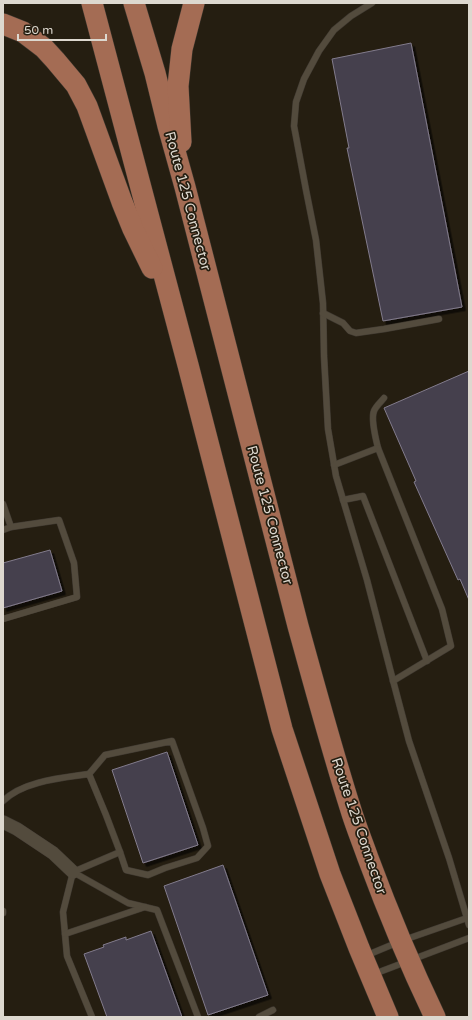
<svg xmlns="http://www.w3.org/2000/svg" width="472" height="1020" viewBox="0 0 472 1020" font-family="'Varela Round',sans-serif">
  <style>
    .building { fill: #453f4e; stroke: #827c8c; filter: url(#shadow) }
    .lines { fill: none; stroke-linecap: round; stroke-linejoin: round }
    .service-casing { stroke: #403a32; stroke-width: 7 }
    .minor-casing { stroke: #403a32; stroke-width: 14 }
    .trunk-casing { stroke: #403a32; stroke-width: 22 }
    .service { stroke: #534b3d; stroke-width: 6 }
    .minor { stroke: #534b3d; stroke-width: 13 }
    .trunk { stroke: #a46c54; stroke-width: 21 }
    .labels { text-anchor: middle; dominant-baseline: central; stroke-width: 3.5; stroke-linejoin: round; paint-order: stroke }
    .street-label { font-size: 14px; fill: #ddd8cf; stroke: #251e11 }
  </style>
  <defs>
    <filter id="shadow"><feDropShadow dx="3.5" dy="3.5" stdDeviation="0" flood-color="#0009"/></filter>
  </defs>
  <rect width="100%" height="100%" fill="#251e11"/>
  <g class="building">
    <path d="M411,43L462,307L383,321L347,148H349L332,59Z"/>
    <path d="M469,371V600L460,579L458,580L414,482L416,481L384,408Z"/>
    <path d="M50,550L62,591L3,608V563Z"/>
    <path d="M167,752L198,845L143,863L112,770Z"/>
    <path d="M223,865L268,995L208,1015L164,886Z"/>
    <path d="M151,931L182,1017H107L84,954L104,947L103,945L126,937V940Z"/>
  </g>
  <g class="lines">
    <defs>
      <g id="service">
        <path d="M372,3L351,16L334,30L319,51L304,79L296,102L294,126L306,190L316,240L323,303L324,356L328,429L336,476L367,580L390,669L409,741L449,858L469,925"/>
        <path d="M323,313L343,323L350,331L356,333L384,329L439,319"/>
        <path d="M378,448C376,440 371,418 374,411C376,406 381,402 384,398"/>
        <path d="M334,465L378,448L442,609L451,646L393,681"/>
        <path d="M343,500L363,496L427,661"/>
        <path d="M3,504L11,527L3,530"/>
        <path d="M3,619L77,597L74,563L59,520L11,527"/>
        <path d="M89,774L105,755L172,741L203,828L208,846L197,858L165,868L148,875L126,870L120,852"/>
        <path d="M3,801C23,781 61,778 89,774L106,815L120,852L73,872"/>
        <path d="M73,872L128,903L157,910L198,1017"/>
        <path d="M73,872L63,912L67,956L92,1017"/>
        <path d="M3,911V913"/>
        <path d="M65,934L145,907"/>
        <path d="M365,956L401,941L467,918"/>
        <path d="M374,974L469,938"/>
        <path d="M259,1017L273,1010"/>
      </g>
      <path id="minor" d="M3,822L17,829L53,853L73,872"/>
      <g id="trunk">
        <path d="M92,3L150,222L188,365L282,729L330,874L359,948L388,1017"/>
        <path d="M134,3L155,73L168,126L185,187L298,626C315,687 331,747 350,807C355,824 362,841 368,858C388,912 410,965 435,1017"/>
        <path d="M3,24L23,32L44,48L55,60L76,85L87,106L122,202L133,229L152,268"/>
        <path d="M181,142L178,86L182,49L194,3"/>
      </g>
    </defs>
    <use href="#service" class="service-casing"/>
    <use href="#minor" class="minor-casing"/>
    <use href="#trunk" class="trunk-casing"/>
    <use href="#service" class="service"/>
    <use href="#minor" class="minor"/>
    <use href="#trunk" class="trunk"/>
  </g>
  <g class="labels">
    <g class="street-label">
      <text transform="translate(188 201) rotate(75)">Route 125 Connector</text>
      <text transform="translate(270 515) rotate(75)">Route 125 Connector</text>
      <text transform="translate(359 826) rotate(71)">Route 125 Connector</text>
    </g>
  </g>
  <rect width="472" height="1020" fill="none" stroke="#ddd8cf" stroke-width="8"/>
  <path d="M18 34v6h88v-6" fill="none" stroke="#ddd8cf" stroke-width="2"/>
  <text x="24" y="34" font-size="12" fill="#ddd8cf" stroke="#251e11" stroke-width="3" paint-order="stroke">50 m</text>
</svg>
